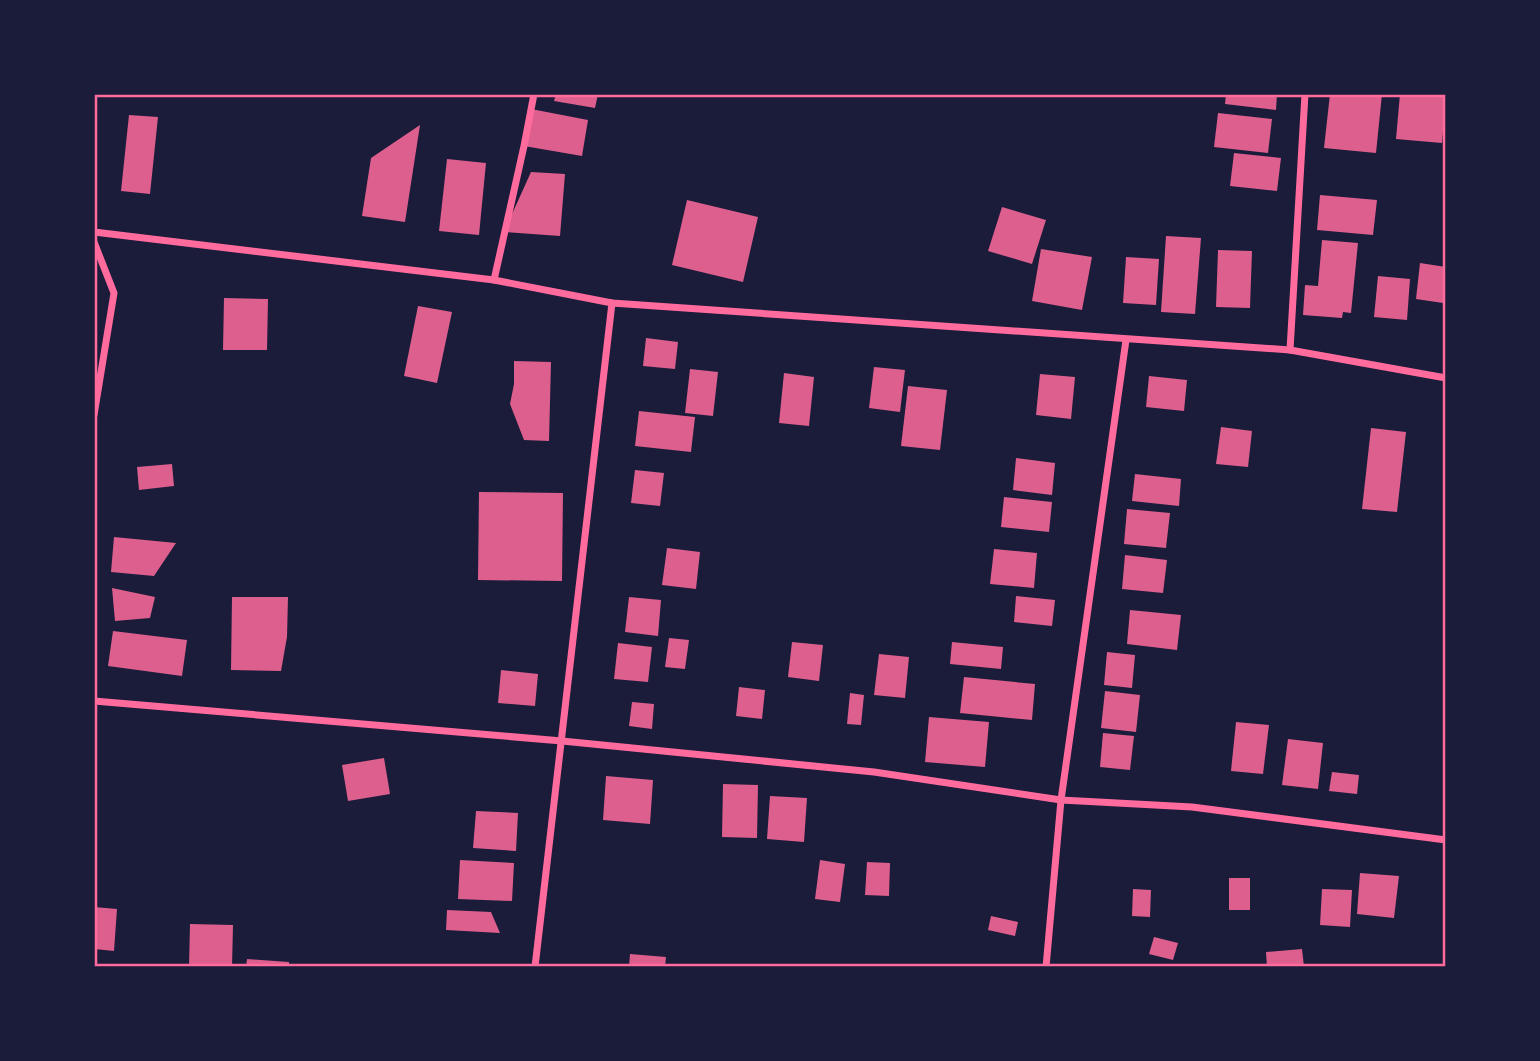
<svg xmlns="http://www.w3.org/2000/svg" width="1540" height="1061" viewBox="0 0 1540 1061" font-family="'Public Sans',sans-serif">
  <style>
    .building { fill: #dd5f8e }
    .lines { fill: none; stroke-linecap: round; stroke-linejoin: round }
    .minor { stroke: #ff6b9d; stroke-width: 7 }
    .neatline { fill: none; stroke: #ff6b9d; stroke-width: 2.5 }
  </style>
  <rect width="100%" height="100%" fill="#1b1b3a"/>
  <g class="building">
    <path d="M556,94H598L595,108L554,101Z"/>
    <path d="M1226,94H1277L1276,110L1225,104Z"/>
    <path d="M1330,94H1382L1376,153L1324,148Z"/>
    <path d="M1400,94L1446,95L1442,143L1396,139Z"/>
    <path d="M531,109L588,120L582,156L524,146Z"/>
    <path d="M1218,113L1272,119L1268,153L1214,147Z"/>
    <path d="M129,115L158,117L150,194L121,191Z"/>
    <path d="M420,125L405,222L362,216L371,158Z"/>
    <path d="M1234,153L1281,158L1277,191L1230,186Z"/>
    <path d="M447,159L486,163L479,235L439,231Z"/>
    <path d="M531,172L565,174L560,236L504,232Z"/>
    <path d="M1320,195L1377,200L1373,235L1317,230Z"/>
    <path d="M687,200L758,217L743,282L672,265Z"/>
    <path d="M1002,207L1046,220L1032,264L988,251Z"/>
    <path d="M1166,236L1201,238L1195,314L1161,312Z"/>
    <path d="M1322,240L1358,243L1351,313L1343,312L1342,318L1303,315L1305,285L1318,286Z"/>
    <path d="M1041,249L1092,257L1082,310L1032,301Z"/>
    <path d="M1218,250L1252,251L1250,308L1216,307Z"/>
    <path d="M1126,257L1159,259L1156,305L1123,303Z"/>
    <path d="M1420,263L1446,267L1443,303L1416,299Z"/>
    <path d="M1378,276L1410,279L1407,320L1374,317Z"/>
    <path d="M224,298L268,299L267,350H223Z"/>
    <path d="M418,306L452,312L437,383L404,376Z"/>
    <path d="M646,338L678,342L675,369L643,366Z"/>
    <path d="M514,361L551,362L549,441L524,440L510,404L514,384Z"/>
    <path d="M874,367L905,370L900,412L869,408Z"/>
    <path d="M690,369L718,372L713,416L685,413Z"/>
    <path d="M784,373L814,377L809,426L779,423Z"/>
    <path d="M1040,374L1075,377L1071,419L1036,415Z"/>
    <path d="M1149,376L1187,380L1184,411L1146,407Z"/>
    <path d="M908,386L947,390L940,450L901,446Z"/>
    <path d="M639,411L695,417L691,452L635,446Z"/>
    <path d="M1221,427L1252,431L1248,467L1216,464Z"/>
    <path d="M1371,428L1406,432L1397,512L1362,509Z"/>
    <path d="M1016,458L1055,463L1052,495L1013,490Z"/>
    <path d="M172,464L174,486L139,490L137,467Z"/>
    <path d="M635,470L664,473L660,506L631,503Z"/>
    <path d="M1135,474L1181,479L1179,506L1132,501Z"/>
    <path d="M479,492L563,493L562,581L478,580Z"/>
    <path d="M1004,497L1052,502L1049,532L1001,527Z"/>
    <path d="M1127,509L1170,513L1166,548L1124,544Z"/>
    <path d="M114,537L176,543L154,576L111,572Z"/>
    <path d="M667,548L700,552L696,589L662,585Z"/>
    <path d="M994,549L1037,553L1034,588L990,584Z"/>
    <path d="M1125,555L1167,560L1163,593L1122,589Z"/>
    <path d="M112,588L155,597L150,618L115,621Z"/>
    <path d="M1016,596L1055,600L1052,626L1014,622Z"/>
    <path d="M232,597H288L287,637L281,671L231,670Z"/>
    <path d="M629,597L661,600L658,636L625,632Z"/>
    <path d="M1130,610L1181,615L1177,650L1127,644Z"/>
    <path d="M113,631L187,640L182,676L108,666Z"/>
    <path d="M669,638L689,640L685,669L665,667Z"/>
    <path d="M792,642L823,645L819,681L788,677Z"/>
    <path d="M952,642L1003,647L1001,669L950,664Z"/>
    <path d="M618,643L652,647L648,682L614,679Z"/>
    <path d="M1107,652L1135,655L1132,688L1104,685Z"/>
    <path d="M879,654L909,657L905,698L874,695Z"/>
    <path d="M501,670L538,674L535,706L498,703Z"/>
    <path d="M964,677L1035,684L1032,720L960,713Z"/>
    <path d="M739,687L765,690L762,719L736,716Z"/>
    <path d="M1105,691L1140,695L1136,732L1101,728Z"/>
    <path d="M850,693L864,695L861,725L847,724Z"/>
    <path d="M632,702L654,704L652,729L629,726Z"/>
    <path d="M929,717L989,722L985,767L925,762Z"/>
    <path d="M1236,722L1269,725L1263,774L1231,771Z"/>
    <path d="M1103,733L1134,736L1130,770L1100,767Z"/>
    <path d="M1288,739L1323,743L1318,789L1282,785Z"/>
    <path d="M384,758L390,794L348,801L342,765Z"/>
    <path d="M1332,772L1359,775L1357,794L1329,791Z"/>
    <path d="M606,776L653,780L650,824L603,820Z"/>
    <path d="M723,784L758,785L757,838L722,837Z"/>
    <path d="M770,796L807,798L804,842L767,839Z"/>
    <path d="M476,811L518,813L516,851L473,848Z"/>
    <path d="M460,860L514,863L512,901L458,899Z"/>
    <path d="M820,860L845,864L840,902L815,899Z"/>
    <path d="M867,862L890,863L889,896L865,895Z"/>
    <path d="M1360,873L1399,876L1394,918L1357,914Z"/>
    <rect x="1229" y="878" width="21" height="32"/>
    <path d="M1133,889L1151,890L1150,917L1132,916Z"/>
    <path d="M1322,889L1352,890L1350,927L1320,925Z"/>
    <path d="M94,907L117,909L114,951L94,949Z"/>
    <path d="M447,910L491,912L500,933L446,930Z"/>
    <path d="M991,916L1018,922L1015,936L988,930Z"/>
    <path d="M190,924L233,925L232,967H189Z"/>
    <path d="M1154,937L1178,943L1173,960L1149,954Z"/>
    <path d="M1302,949L1304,967H1267L1266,952Z"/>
    <path d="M630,954L666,957L665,967H629Z"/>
    <path d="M247,959L289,962V967H246Z"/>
  </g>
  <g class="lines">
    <g class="minor">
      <path d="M94,232L494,280L612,303L1290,350L1446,378"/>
      <path d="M94,242L114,293L94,415"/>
      <path d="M494,280L524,146L534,94"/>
      <path d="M1290,350L1305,94"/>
      <path d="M94,701L562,741L874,772L1061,800L1192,807L1446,840"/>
      <path d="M535,967L612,303"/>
      <path d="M1046,967L1061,800L1126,340"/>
    </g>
  </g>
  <rect width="1540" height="1061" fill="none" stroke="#1b1b3a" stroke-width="192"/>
  <rect x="96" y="96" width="1348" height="869" class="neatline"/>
</svg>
